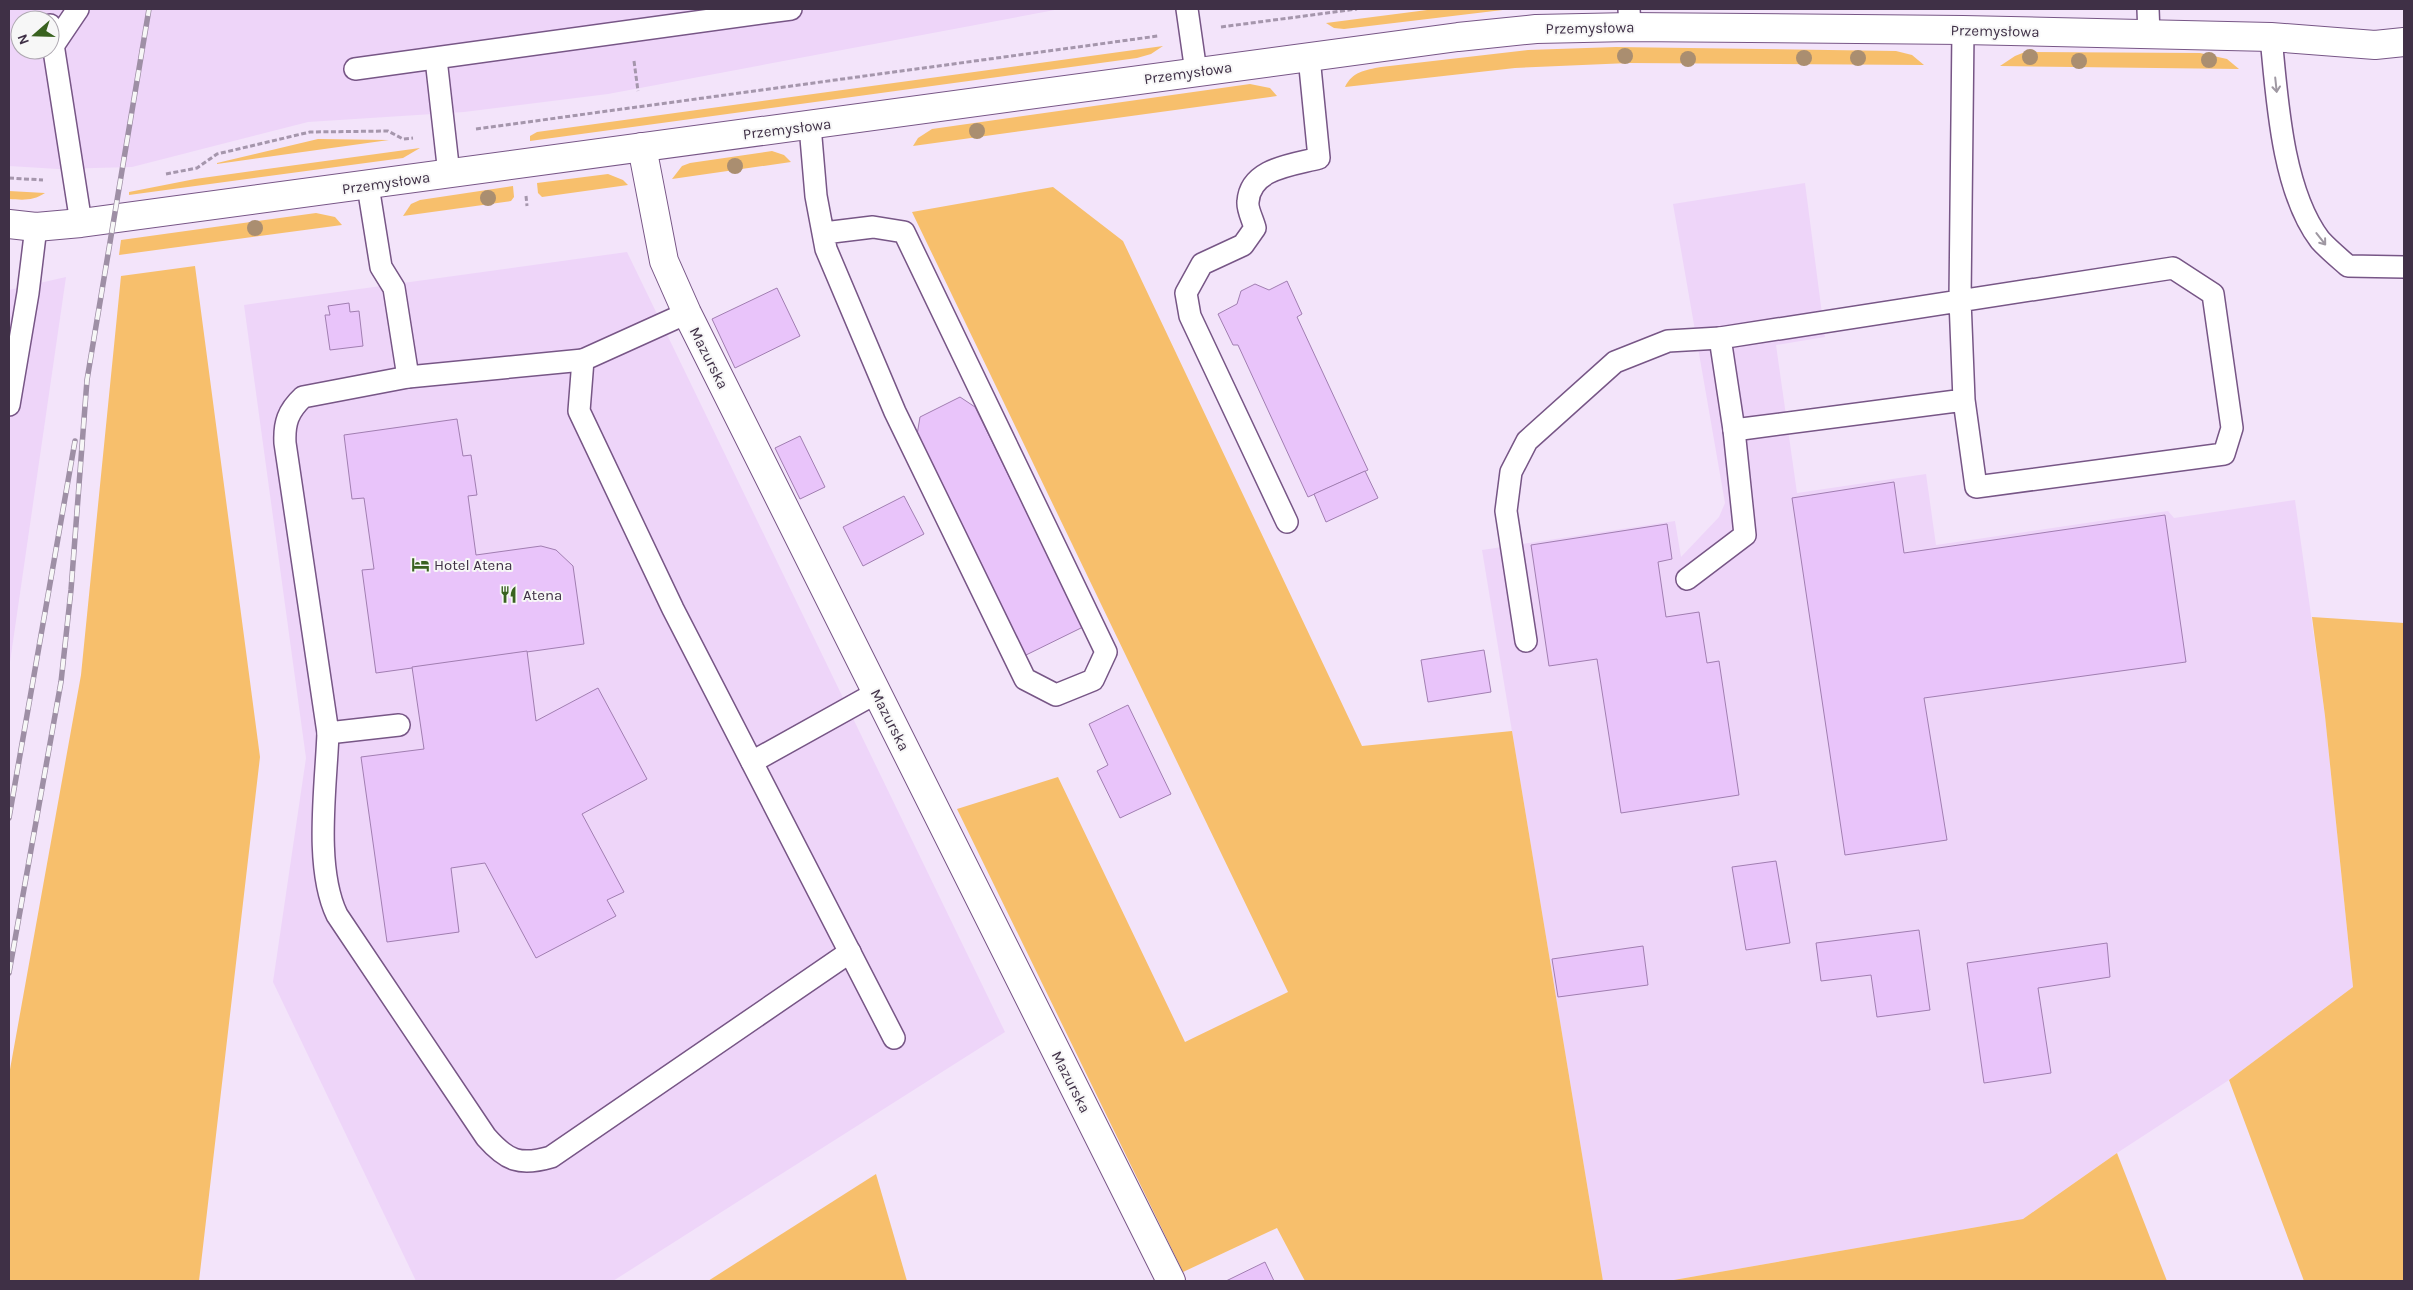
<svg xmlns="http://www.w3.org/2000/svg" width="2413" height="1290" viewBox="0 0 2413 1290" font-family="Karla,sans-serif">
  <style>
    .built { fill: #eed5f9; fill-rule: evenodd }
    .green { fill: #f7bf6c }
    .building { fill: #e9c4fa; stroke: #a17eb1 }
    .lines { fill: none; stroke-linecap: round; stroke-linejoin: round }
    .lane-casing { stroke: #775686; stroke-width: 24 }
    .street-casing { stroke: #775686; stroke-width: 30 }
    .path { stroke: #a596ac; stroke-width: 3; stroke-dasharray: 5 2.5; stroke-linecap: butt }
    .lane { stroke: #fff; stroke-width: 21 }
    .street { stroke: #fff; stroke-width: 28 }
    .rail-casing { stroke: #9e8fa5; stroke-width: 5.5 }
    .rail { stroke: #f7f7f7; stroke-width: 4; stroke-dasharray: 11; stroke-linecap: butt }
    .tree { fill: #aa8e70 }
    .oneway { stroke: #9f98a2 }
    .labels { text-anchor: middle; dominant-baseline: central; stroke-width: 4; stroke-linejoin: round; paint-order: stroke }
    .street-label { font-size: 15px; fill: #3f3046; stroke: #f7f7f7 }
    .poi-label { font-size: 15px; fill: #3f3046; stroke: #f7f7f7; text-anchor: start }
  </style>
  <rect width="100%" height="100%" fill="#f3e4fa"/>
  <g class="built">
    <path d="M9,9H1060L608,94L464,112L308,122L132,167L58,169L9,166ZM20,20H50V50H20Z"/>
    <path d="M1805,183L1825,337L1776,345L1797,493L1926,474L1936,545L2168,511L2174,518L2295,500L2325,716L2353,987L2229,1080L2117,1153L2023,1219L1668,1281H1603L1482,550L1675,521L1681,557L1719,517L1725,503L1673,204Z"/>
    <path d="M627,252L1005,1032L613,1281H416L273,982L306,758L244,305Z"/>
    <path d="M66,277L9,669V290Z"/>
  </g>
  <g class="green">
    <path d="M1435,9H1511L1344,29L1334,28L1326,23Z"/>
    <path d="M1163,46L1151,54L1137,58L530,141V136L537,132Z"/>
    <path d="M1616,47L1896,51L1912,55L1924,65L1629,63L1515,68L1345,87C1352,72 1365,70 1381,67L1528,50Z"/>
    <path d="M2025,52L2200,53L2227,59L2239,69L2000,66L2015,56Z"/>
    <path d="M1250,84L1270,88L1277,96L913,146L918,138L932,129Z"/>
    <path d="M318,139L389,140L217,164V163Z"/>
    <path d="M420,148L403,158L129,195V192L195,179Z"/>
    <path d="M772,151L784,155L791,162L672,179L682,166L690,163Z"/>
    <path d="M608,174L623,180L628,185L542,197L538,193L537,183Z"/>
    <path d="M513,186L514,197L511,201L403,216L411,204L420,200Z"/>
    <path d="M1053,187L1123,241L1362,746L1512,731L1603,1281H1305L1277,1228L1183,1272L957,809L1058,777L1185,1042L1288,992L912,212Z"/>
    <path d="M9,191L45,193C33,201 23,200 9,199Z"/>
    <path d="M316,213L335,217L342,225L119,255L121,240Z"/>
    <path d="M195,266L260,757L199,1281H9V1075L81,675L121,276Z"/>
    <path d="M2312,617L2404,623V1281H2304L2229,1080L2353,987L2325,716Z"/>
    <path d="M2117,1153L2167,1281H1668L2023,1219Z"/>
    <path d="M876,1174L907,1281H708Z"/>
  </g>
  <g class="building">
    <path d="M1287,281L1302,314L1297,317L1368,470L1308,497L1238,345H1233L1218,314L1237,304L1241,291L1255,284L1269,290Z"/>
    <path d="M777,288L800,336L735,368L712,319Z"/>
    <path d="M349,303L350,312L359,311L363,346L330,350L325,315H330L328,306Z"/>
    <path d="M960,397L975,407L1083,627L1024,656L917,435L920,417Z"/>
    <path d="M457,419L463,456L471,455L477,495L468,496L476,555L541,546L556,550L573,566L584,644L376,673L362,570L374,569L364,498L352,499L344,435Z"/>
    <path d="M800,436L825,487L800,499L775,448Z"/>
    <path d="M1365,471L1378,498L1326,522L1314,494Z"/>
    <path d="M1894,482L1904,553L2165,515L2186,662L1924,698L1947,840L1845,855L1792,498Z"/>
    <path d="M904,496L924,534L863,566L843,527Z"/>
    <path d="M1667,524L1672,559L1658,562L1666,617L1699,612L1707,663L1719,661L1739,795L1621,813L1597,659L1549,666L1531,545Z"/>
    <path d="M1484,650L1491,692L1428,702L1421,660Z"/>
    <path d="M527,651L536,721L598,688L647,779L582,814L624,892L607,900L616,916L536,958L485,863L451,868L459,932L387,942L361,757L424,749L412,667Z"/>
    <path d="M1128,705L1171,794L1120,818L1097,771L1108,765L1089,724Z"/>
    <path d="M1776,861L1790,943L1746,950L1732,867Z"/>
    <path d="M1919,930L1930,1010L1877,1017L1871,975L1821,981L1816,943Z"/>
    <path d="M2107,943L2110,977L2038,988L2051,1073L1984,1083L1967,963Z"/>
    <path d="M1643,946L1648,985L1558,997L1552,959Z"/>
    <path d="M1265,1262L1274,1281H1226Z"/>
  </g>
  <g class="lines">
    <defs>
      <g id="lane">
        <path d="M1187,9L1196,72"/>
        <path d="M1629,9L1630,27"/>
        <path d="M2148,9L2149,35"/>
        <path d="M50,25L81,223"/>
        <path d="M1963,30L1960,300L1964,400L1976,487L2224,454L2232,428L2213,294L2173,268L1720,338L1734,430L1964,400"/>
        <path d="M2271,37C2277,98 2282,190 2320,240C2328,249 2339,258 2348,266L2404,267"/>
        <path d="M53,46L78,9"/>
        <path d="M436,59L449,174"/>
        <path d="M355,69L791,9"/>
        <path d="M810,126L816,196L826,249L895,412L1025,679L1056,695L1093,680L1106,652L904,232L873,227L824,233"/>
        <path d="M368,186L381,267L394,288L408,377"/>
        <path d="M687,313L583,360L579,411L673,609L894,1038"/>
        <path d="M9,405L28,293L36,227"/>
        <path d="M1287,522L1190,316L1186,293L1202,264L1243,245L1255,228C1253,220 1247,209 1248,202C1250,168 1293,165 1319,158L1309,57"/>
        <path d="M1687,579L1745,535L1734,430"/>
        <path d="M1526,641L1506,511L1511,472L1527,441L1615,362L1668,341L1720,338"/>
        <path d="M399,725L328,733L285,443C284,423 288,411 303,397L408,377L583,360"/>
        <path d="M328,733C326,787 314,867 337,915L486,1137C507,1161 520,1166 551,1157L850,952"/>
        <path d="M752,762L876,693"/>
      </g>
      <g id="street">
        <path d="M642,147L664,261L687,313L1171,1281"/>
        <path d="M9,224L36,227L81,223L1458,37L1536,29L1630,27L1963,30L2271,37L2375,45L2404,42"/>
      </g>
    </defs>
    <use href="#lane" class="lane-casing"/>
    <use href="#street" class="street-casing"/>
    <g class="path">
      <path d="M1221,27L1357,9"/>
      <path d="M634,61L638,91"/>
      <path d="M476,129L1158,36"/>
      <path d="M166,174L197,168L217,154L310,132L388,131L403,139L413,138"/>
      <path d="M9,178L43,180"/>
      <path d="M526,196L527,206"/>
    </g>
    <use href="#lane" class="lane"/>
    <use href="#street" class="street"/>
    <defs>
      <g id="rail">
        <path d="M9,818L75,441"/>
        <path d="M9,973L61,682L71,590L87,380L149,9"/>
      </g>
    </defs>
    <use href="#rail" class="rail-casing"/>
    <use href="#rail" class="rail"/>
  </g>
  <g class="tree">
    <circle cx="1625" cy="56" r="8"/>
    <circle cx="2030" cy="57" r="8"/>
    <circle cx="1804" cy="58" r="8"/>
    <circle cx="1858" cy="58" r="8"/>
    <circle cx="1688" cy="59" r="8"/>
    <circle cx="2209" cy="60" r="8"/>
    <circle cx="2079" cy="61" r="8"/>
    <circle cx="977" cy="131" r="8"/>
    <circle cx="735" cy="166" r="8"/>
    <circle cx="488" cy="198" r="8"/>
    <circle cx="255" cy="228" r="8"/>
  </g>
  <defs><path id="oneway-shaft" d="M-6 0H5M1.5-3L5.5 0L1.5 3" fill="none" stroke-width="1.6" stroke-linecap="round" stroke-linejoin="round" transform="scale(1.25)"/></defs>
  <g class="oneway">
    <use href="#oneway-shaft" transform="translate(2276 85) rotate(84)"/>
    <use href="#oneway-shaft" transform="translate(2321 239) rotate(52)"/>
  </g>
  <defs>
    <symbol id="hotel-bare" viewBox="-9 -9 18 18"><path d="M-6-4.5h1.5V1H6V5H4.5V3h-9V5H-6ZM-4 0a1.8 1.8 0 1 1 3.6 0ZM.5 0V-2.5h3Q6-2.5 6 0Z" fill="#39621f" stroke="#f7f7f7" stroke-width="2.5" paint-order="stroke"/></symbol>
    <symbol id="restaurant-bare" viewBox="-9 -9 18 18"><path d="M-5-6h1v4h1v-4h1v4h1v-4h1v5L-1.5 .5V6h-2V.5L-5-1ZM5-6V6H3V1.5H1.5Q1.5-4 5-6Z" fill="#39621f" stroke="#f7f7f7" stroke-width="2.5" paint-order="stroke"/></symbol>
  </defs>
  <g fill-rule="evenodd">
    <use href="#hotel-bare" x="408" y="552" width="25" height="25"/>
    <use href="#restaurant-bare" x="496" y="582" width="25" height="25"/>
  </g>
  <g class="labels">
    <g class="street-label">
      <text transform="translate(1590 28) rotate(-1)">Przemysłowa</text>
      <text transform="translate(1995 31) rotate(1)">Przemysłowa</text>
      <text transform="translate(1188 73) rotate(-8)">Przemysłowa</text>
      <text transform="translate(787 129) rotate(-7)">Przemysłowa</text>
      <text transform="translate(386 183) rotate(-8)">Przemysłowa</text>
      <text transform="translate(709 358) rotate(63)">Mazurska</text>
      <text transform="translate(890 720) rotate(63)">Mazurska</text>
      <text transform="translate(1071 1082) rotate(63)">Mazurska</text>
    </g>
    <g class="poi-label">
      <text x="434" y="565">Hotel Atena</text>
      <text x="523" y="595">Atena</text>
    </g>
  </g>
  <rect width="2413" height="1290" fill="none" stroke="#3f3046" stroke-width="20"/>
  <g transform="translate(35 35) rotate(250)"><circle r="24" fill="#f7f7f7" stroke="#ada7b0"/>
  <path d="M0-4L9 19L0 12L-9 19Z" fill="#39621f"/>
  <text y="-8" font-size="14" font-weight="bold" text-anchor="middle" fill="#3f3046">N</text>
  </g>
</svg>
